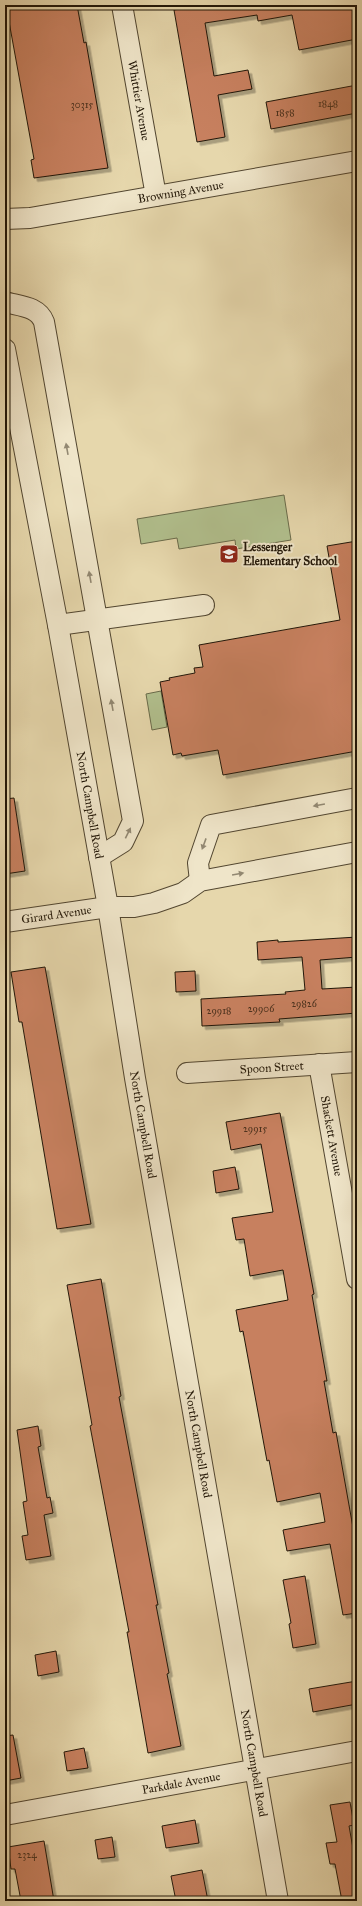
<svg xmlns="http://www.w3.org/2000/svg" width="362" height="1906" viewBox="0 0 362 1906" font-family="'IM FELL Great Primer',serif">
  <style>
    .green { fill: #b1bf8d; stroke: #696a4a }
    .building { fill: #c7805f; stroke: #211607; filter: url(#shadow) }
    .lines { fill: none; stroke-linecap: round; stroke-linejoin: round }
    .minor-casing { stroke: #524630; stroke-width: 22 }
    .minor { stroke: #efe5c9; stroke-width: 20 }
    .oneway { fill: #928872 }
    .labels { text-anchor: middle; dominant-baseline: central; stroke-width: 4; stroke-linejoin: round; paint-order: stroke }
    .number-label { font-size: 10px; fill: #4a301d }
    .street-label { font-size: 12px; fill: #211607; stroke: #efe5c9 }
    .poi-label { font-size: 12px; font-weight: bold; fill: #211607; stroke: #efe5c9; text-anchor: start }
  </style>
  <defs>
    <filter id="shadow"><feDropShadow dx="3.5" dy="3.5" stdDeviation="0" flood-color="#0004"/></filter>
  </defs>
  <rect width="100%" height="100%" fill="#e6d7ac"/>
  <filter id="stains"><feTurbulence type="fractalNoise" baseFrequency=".005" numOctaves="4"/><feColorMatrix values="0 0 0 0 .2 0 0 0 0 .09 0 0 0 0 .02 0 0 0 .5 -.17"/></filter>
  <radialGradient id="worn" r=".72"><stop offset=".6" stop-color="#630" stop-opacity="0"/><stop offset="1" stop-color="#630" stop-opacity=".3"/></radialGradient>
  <g class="green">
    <path d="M284,495L291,540L236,549L235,540L179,549L177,538L141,544L137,519Z"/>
    <path d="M161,691L167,727L152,730L146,694Z"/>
  </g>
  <g class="building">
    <path d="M6,5H77L84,43L86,42L108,168L34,178L31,160L34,159Z"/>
    <path d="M202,5H357V39L299,50L292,15L258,21L257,15L205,23L214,76L248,70L252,89L218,95L225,137L197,142L174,10Z"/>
    <path d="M357,85V113L271,129L266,102Z"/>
    <path d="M357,541V751L223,775L218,750L182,756L181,753L173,755L160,682L170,680L169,678L195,673L194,668L203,667L199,645L340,620L327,546Z"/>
    <path d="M14,798L25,871L5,874V799Z"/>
    <path d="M357,937V957L320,960L322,989L357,987V1013L279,1019L280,1022L202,1026L201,999L286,994L285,992L305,990L302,957L258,960L257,942L278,940V942Z"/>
    <path d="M45,967L91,1224L57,1229L22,1022H19L11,972Z"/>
    <path d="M195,971L196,991L176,992L175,972Z"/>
    <path d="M280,1113L314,1294L312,1295L327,1381H324L333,1433L336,1432L357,1550V1613L343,1615L330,1544L287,1551L283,1530L325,1522L320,1493L277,1502L269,1460L267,1461L243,1331L240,1332L236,1310L288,1300L283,1270L250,1276L244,1239L236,1240L232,1218L273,1212L261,1144L231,1150L226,1122Z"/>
    <path d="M235,1167L239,1189L216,1193L213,1171Z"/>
    <path d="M101,1279L121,1396L119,1397L158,1605H156L169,1673L167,1674L181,1746L148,1753L127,1632H129L90,1426L92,1425L67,1285Z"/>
    <path d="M38,1426L41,1446L38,1447L47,1498L50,1497L53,1513L44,1515L51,1556L26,1560L22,1536L28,1535L23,1502L27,1501L17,1430Z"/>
    <path d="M305,1576L316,1644L293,1648L289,1624L291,1623L283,1580Z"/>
    <path d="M56,1651L59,1672L38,1676L35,1655Z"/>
    <path d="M357,1681V1704L313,1712L309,1689Z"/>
    <path d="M13,1735L21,1778L5,1781V1736Z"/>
    <path d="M84,1748L88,1768L67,1771L64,1752Z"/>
    <path d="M350,1802L354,1825L349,1826L357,1871V1901H342L335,1864H330L326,1843L337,1842L330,1805Z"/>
    <path d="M195,1820L199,1843L166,1848L162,1826Z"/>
    <path d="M112,1837L115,1857L98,1859L95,1840Z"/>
    <path d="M44,1841L54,1901H21L15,1869H11L8,1847Z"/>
    <path d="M202,1870L208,1901H176L171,1876Z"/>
  </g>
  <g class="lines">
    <defs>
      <g id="minor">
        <path id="s1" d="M122,5L156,196"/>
        <path id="s2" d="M5,219L30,218L357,161"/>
        <path d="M5,302C19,306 38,306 44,322L133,821L123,842L99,857"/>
        <path id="s3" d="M5,349L58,625L108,907L135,1078L278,1901"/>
        <path d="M58,625L204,605"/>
        <path d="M200,881L198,863L211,825L357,798"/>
        <path id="s4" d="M5,922L108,907H134L154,903L183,893L200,881L357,852"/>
        <path id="s5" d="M319,1064L357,1279"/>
        <path id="s6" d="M187,1073L357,1062"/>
        <path id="s7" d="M5,1815L357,1751"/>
      </g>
    </defs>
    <use href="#minor" class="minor-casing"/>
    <use href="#minor" class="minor"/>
  </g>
  <defs><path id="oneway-solid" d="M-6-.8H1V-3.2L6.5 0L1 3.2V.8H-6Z"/></defs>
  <g class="oneway">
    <use href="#oneway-solid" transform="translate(67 449) rotate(-100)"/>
    <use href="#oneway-solid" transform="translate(90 577) rotate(-100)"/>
    <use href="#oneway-solid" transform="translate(112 705) rotate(-100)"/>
    <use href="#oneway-solid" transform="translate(319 805) rotate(170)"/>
    <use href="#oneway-solid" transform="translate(128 833) rotate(-64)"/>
    <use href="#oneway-solid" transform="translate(204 844) rotate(110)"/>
    <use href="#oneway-solid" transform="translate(238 874) rotate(-10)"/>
  </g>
  <defs>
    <symbol id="school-square" viewBox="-11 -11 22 22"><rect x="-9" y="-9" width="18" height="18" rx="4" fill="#8f2418" stroke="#efe5c9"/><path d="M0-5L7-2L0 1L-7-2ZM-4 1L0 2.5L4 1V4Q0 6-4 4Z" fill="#fff"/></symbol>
  </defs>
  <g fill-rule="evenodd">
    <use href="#school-square" x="218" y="543" width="22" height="22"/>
  </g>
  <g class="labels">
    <g class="number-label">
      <text x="328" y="104">1848</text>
      <text x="82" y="105">30315</text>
      <text x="285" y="113">1858</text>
      <text x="304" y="1004">29826</text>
      <text x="261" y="1009">29906</text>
      <text x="219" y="1011">29918</text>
      <text x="255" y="1129">29915</text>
      <text x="27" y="1855">2324</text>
    </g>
    <g class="street-label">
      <text stroke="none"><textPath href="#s1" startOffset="97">Whittier Avenue</textPath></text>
      <text stroke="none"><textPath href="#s2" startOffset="178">Browning Avenue</textPath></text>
      <text stroke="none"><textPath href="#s3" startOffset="464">North Campbell Road</textPath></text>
      <text stroke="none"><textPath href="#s4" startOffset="52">Girard Avenue</textPath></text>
      <text stroke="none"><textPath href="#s6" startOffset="85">Spoon Street</textPath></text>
      <text stroke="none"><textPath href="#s3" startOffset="788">North Campbell Road</textPath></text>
      <text stroke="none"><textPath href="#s5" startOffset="73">Shackett Avenue</textPath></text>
      <text stroke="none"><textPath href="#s3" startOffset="1112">North Campbell Road</textPath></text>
      <text stroke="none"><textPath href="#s3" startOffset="1436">North Campbell Road</textPath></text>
      <text stroke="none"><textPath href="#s7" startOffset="179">Parkdale Avenue</textPath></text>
    </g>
    <g class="poi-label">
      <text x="243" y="547">Lessenger<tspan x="243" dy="14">Elementary School</tspan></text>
    </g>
  </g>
  <rect width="362" height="1906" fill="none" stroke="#e6d7ac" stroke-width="20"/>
  <rect x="6" y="6" width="350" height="1894" fill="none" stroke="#211607" stroke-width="2"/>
  <rect x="10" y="10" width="342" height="1886" fill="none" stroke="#211607"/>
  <rect width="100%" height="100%" filter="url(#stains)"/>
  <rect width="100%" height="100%" fill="url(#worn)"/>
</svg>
